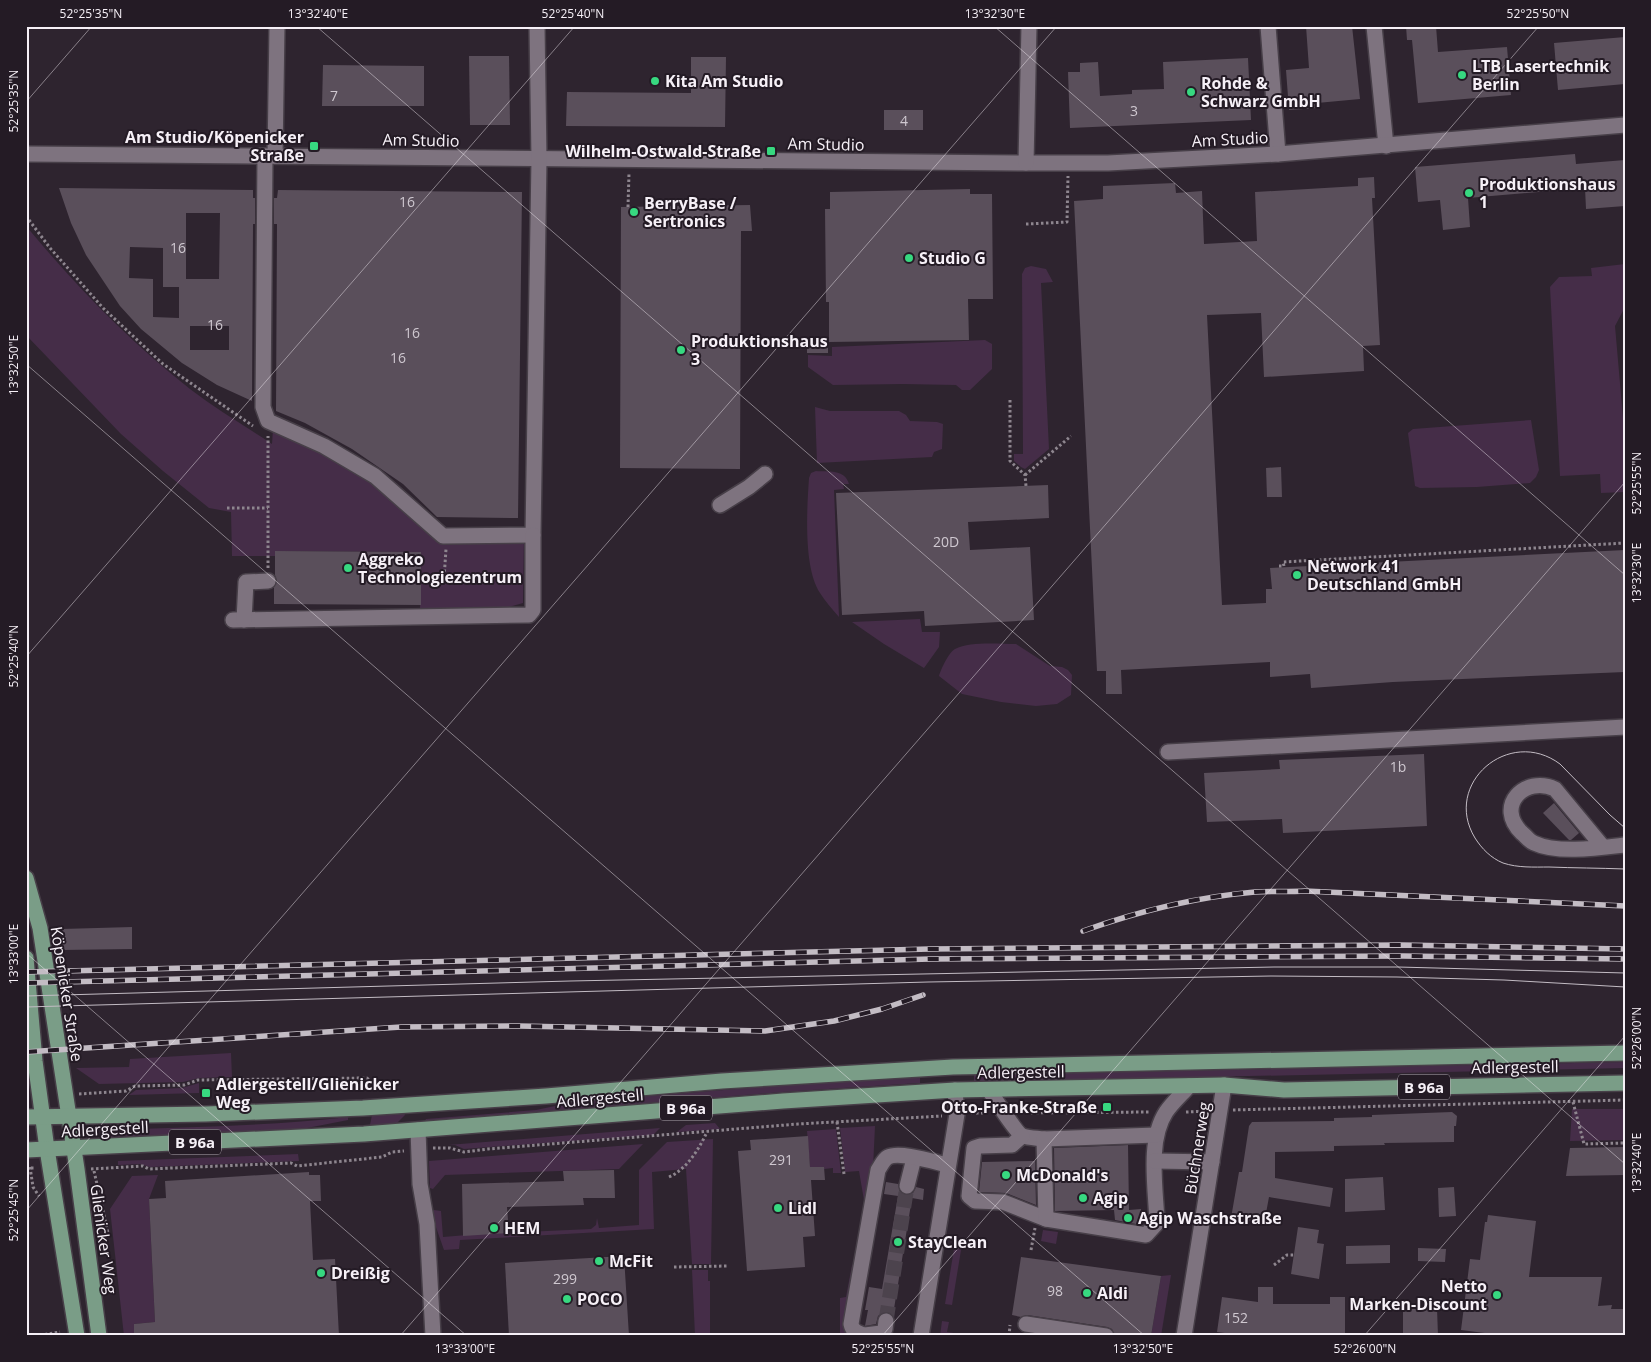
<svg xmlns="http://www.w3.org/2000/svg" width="1651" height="1362" viewBox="0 0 1651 1362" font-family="'Open Sans',sans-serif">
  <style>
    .green { fill: #452d48 }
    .building { fill: #5a4f5b; fill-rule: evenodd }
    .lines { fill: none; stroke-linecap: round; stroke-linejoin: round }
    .minor-tunnel { stroke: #4c434d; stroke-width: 15; stroke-dasharray: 15 8; stroke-linecap: butt }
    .minor-casing { stroke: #473f48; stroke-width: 18 }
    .major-casing { stroke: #473f48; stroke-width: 18 }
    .path { stroke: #8e868f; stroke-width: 3; stroke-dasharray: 2.5 2.5; stroke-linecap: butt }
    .minor { stroke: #7e737f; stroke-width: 15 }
    .major { stroke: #7a9d87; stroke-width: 15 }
    .tram { stroke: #c3bcc4; stroke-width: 1 }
    .rail-casing { stroke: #c3bcc4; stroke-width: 5.5 }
    .rail { stroke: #241b25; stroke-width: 4; stroke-dasharray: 11; stroke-linecap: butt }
    .ticks { fill: none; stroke: #f6f0f7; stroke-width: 1; stroke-opacity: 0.45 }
    .poi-dot { fill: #37d880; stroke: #241b25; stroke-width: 2 }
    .labels { text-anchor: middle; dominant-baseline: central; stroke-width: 4; stroke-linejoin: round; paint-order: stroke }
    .number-label { font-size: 14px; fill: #cfc8d0 }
    .shield { fill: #241b25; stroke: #b7b0b8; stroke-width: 1 }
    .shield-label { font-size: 15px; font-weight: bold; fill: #f6f0f7 }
    .poi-label { font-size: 16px; font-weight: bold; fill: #f6f0f7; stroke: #241b25; text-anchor: start }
    .street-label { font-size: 16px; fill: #f6f0f7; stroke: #241b25 }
    .neatline { fill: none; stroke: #f6f0f7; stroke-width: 2 }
    .ticks-label { font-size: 12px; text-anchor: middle; fill: #f6f0f7 }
  </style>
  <rect width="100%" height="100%" fill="#2e242f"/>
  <g class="green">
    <path d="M26,226C76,286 129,341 190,389C216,409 245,426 272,444L273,429L324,446L443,536L524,535L523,603L505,608L420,610L421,552L275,551V556H232L231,512L209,508L163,471L121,434L26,335Z"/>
    <path d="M1625,264V307L1615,326L1625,441V492L1601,493L1600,474L1560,476L1550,287L1559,277L1592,276L1591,268Z"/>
    <path d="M1031,266L1046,269L1053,282L1041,283L1049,449L1025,469L1021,467L1014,461V454H1023L1022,274L1025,268Z"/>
    <path d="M985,340L992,344V369L970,390H962L956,385L903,384L833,385L808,367V355L832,356V347Z"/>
    <path d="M815,407L830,411H899L906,415L910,421L937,422L943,424L942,449L934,452L932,457L817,463Z"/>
    <path d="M1531,420L1539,470L1536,477L1530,483L1477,487L1420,488L1415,486L1408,433L1413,429Z"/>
    <path d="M816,471C828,472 845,469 849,484H843L844,489L834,490L839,617C832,609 825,601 820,593C803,567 807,508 809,478L811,473Z"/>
    <path d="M920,619L922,632H940L939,647L924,668L884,644L852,622Z"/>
    <path d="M1016,644L1050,666L1062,667L1068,670L1072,675L1071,695L1057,704L1036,706L1001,702L962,694L939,676C941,669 949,652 955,649C970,641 999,644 1016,644Z"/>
    <path d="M231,1053L232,1077L199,1078L183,1082L99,1084L76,1068L129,1067L130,1059Z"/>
    <path d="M1625,1062V1068L974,1082V1075Z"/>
    <path d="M920,1077V1083L783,1092L425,1121L426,1119L536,1110L574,1102L785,1085Z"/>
    <path d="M199,1083V1093L129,1095L136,1090L182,1088Z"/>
    <path d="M1572,1109H1625V1140L1570,1141Z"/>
    <path d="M404,1113L405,1115L397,1123L370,1125L372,1115Z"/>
    <path d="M348,1117V1120L297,1130L111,1137L109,1130C189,1127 269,1126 348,1117Z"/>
    <path d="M715,1123L720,1129L677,1132L686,1125Z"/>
    <path d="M875,1126L873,1168L866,1212L859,1171L845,1172L840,1128Z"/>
    <path d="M660,1128L653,1135L464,1149L455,1145H448Z"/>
    <path d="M836,1129L841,1173H833V1168L824,1169V1167H810L807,1131Z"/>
    <path d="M713,1139L711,1264H692L686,1169L652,1172L654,1229L460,1240L459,1249L444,1250L431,1213L434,1210L441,1211L443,1237L479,1234L591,1229L596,1225L597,1218L599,1228L639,1225V1170L667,1142Z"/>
    <path d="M643,1144L619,1169L445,1175L433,1189L430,1188L429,1161Z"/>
    <path d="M298,1154L299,1161L150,1167L140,1164L118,1165V1161Z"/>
    <path d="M158,1175L149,1199L155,1322L134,1324V1336H124L110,1209L132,1176Z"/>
    <path d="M1043,1230L1058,1232L1056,1244L1041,1241Z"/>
    <path d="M955,1243L962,1244L952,1305L945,1304Z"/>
    <path d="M852,1265H857L845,1336H840V1298L846,1297Z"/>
    <path d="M692,1270H708V1281H710V1333L719,1334L720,1336H695Z"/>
    <path d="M1171,1275L1161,1336H1151L1161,1276Z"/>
    <path d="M942,1321L949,1322L947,1332L974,1336H940Z"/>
  </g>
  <g class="building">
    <path d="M1306,26H1352L1360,99L1317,103L1318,108L1289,110L1286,70L1309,68Z"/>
    <path d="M1406,26H1436L1438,52L1507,47L1511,95L1418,103L1412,40H1407Z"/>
    <path d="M1625,37V84L1558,90L1554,43Z"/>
    <path d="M469,56H509L510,125H470Z"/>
    <path d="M691,57H726L725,127L566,126L567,92L691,93Z"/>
    <path d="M1248,58L1251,120L1070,128L1068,72H1080V63L1098,62L1100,96L1132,94V90L1164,89L1163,62Z"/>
    <path d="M323,65L424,66V106H322Z"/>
    <rect x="884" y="110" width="39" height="20"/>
    <path d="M1575,154L1576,164L1625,160V206L1586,209L1585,188L1468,198L1470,227L1443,230L1440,200L1418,202L1415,167Z"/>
    <path d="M1374,177L1375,198H1372L1380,345L1363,346L1364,371L1264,377L1261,313L1207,315L1222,605L1266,603V589H1272L1270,568L1625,550V672L1393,682L1311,688L1310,674L1270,677V662L1121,670L1122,694H1106V671H1097L1074,201L1103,199V186L1175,183L1176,193L1202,191L1204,244L1257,241L1255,192L1358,186V178Z"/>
    <path d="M59,188L253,190V198H255V224H253L252,401L217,385L182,363L141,329L120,306L86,255L71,223ZM186,213H220L219,279H186ZM130,247L163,248V287H179V318L153,317V279L129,278ZM190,326H229V350H190Z"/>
    <path d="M970,189V194H992L993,299H968L969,340L829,342V302H826L825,209H830V192Z"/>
    <path d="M278,190L522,192L518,518L437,517L403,484L352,449L305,423L276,411L277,224H274V198H277Z"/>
    <path d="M750,205L752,231H741L740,469L620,468L621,207Z"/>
    <path d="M807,340L828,341V353H807Z"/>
    <path d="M1281,467L1282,497H1267L1266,468Z"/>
    <path d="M1048,485L1049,518L968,522L970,550L1030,547L1034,620L925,626L924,611L842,615L836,493Z"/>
    <path d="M275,551L421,552V605L274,604V587L277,581L275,575Z"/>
    <path d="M1424,754L1427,826L1283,833L1282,819L1207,822L1204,773L1280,769L1279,760Z"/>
    <path d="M1554,803L1579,833L1571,840H1569L1543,813Z"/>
    <path d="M132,927V949L62,950V929Z"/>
    <path d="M1452,1112L1457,1116L1456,1126H1454V1142L1384,1143L1385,1145L1334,1146V1151L1275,1152V1178L1333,1188L1330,1207L1269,1197L1264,1224L1231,1218L1239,1172H1242L1249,1126L1252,1122L1334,1121V1118L1372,1117V1115Z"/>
    <path d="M808,1136L810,1167H824L825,1180H811L815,1236L803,1237L805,1267L747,1271L738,1151L751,1150L750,1140Z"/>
    <path d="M1128,1145L1129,1210L1141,1209V1225L1115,1220L1114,1210L1055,1211L1054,1148Z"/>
    <path d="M1625,1147V1175L1566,1176L1570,1148Z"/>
    <path d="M1035,1161L1036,1205L1006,1193L979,1192L982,1162Z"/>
    <path d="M614,1170L615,1198H583L584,1205L507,1207L509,1233L463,1236L462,1184L564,1181L563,1171Z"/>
    <path d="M309,1172V1175H320L321,1201H310L313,1260L335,1259L339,1336H134V1324L155,1322L149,1199L166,1198L165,1181Z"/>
    <path d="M1383,1177L1385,1210L1345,1212V1179Z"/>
    <path d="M886,1182L898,1184L900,1192L905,1195L913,1193L916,1187L924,1189L923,1200L912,1198L893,1315L888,1312H883L878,1316L876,1324L865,1326L868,1310H865L869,1287L882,1289L898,1196L884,1194Z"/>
    <path d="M1454,1187L1456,1216L1439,1217L1438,1188Z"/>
    <path d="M1488,1215L1536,1221L1529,1277H1602L1598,1306L1612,1305L1611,1309H1625V1336H1508L1461,1330L1470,1259L1480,1260L1485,1222H1487Z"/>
    <path d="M1298,1227L1319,1230L1317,1243L1324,1244L1319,1279L1291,1274Z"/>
    <path d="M1390,1245V1263L1346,1264V1246Z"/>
    <path d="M1418,1248L1446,1249L1445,1262L1418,1261Z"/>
    <path d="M624,1256L629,1336H509L505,1263Z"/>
    <path d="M1021,1257L1161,1276L1151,1336L1128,1333L1127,1336H1115L1112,1329L1107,1327L1027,1315L1021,1317L1012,1315Z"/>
    <path d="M1258,1287H1273V1304H1330V1297H1345V1336H1247L1217,1332L1222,1297L1258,1302Z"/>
    <path d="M1437,1308L1438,1336H1403V1309Z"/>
  </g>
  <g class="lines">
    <path class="minor-tunnel" d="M886,1321L907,1186"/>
    <defs>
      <g id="minor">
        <path d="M1268,26L1278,154"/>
        <path d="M1374,26L1386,146"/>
        <path d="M26,154L1026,163H1108L1278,154L1625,125"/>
        <path d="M265,156L263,407L268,421L324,446L375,476L443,536L533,535L539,159L537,26"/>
        <path d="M275,156L277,26"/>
        <path d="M1026,163L1029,26"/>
        <path d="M720,505L749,487L765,474"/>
        <path d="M233,620L529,615L533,610V535"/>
        <path d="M244,620L246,582L268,581"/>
        <path d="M1168,752L1625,727"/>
        <path d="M1603,847L1555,789C1525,775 1494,806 1522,833C1526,836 1529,841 1534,843C1557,854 1599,848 1625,845"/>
        <path d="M989,1090C995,1099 1017,1134 1023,1136C1029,1138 1037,1138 1044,1139"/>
        <path d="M418,1130L420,1184L427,1224L433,1336"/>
        <path d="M1022,1136L1012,1145L980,1146L974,1148L969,1196L975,1201L1003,1202L1046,1219L1146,1235L1157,1223C1156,1190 1147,1141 1166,1112C1172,1103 1182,1094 1189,1086"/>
        <path d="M1155,1161L1212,1162"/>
        <path d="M907,1186L914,1158"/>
        <path d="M1046,1219L1044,1139L1156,1135"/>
        <path d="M1026,1324L1106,1336"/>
        <path d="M865,1335L881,1333L885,1329L886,1321"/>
        <path d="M865,1336C859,1332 853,1333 851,1324L878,1170C881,1166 883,1160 888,1157C900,1151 934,1162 948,1165"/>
        <path d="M921,1336L957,1114L955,1090"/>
        <path d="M1184,1336L1224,1085"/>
      </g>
      <g id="major">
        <path d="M26,878L40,928L77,1169L99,1336"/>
        <path d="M26,958L35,1061L47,1149L77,1336"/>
        <path d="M26,1117L206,1114L363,1108L546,1096L722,1081L953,1067L1625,1053"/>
        <path d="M26,1150L364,1134L783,1101L955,1090L1224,1085L1284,1090L1625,1083"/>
      </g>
    </defs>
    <use href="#minor" class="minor-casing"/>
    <use href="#major" class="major-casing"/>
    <g class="path">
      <path d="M628,207L629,173"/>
      <path d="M26,216L50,248L103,308L163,364L253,426"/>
      <path d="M1026,224L1067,222L1068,176"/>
      <path d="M1010,400V461L1025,475L1026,486"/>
      <path d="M1025,475L1071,436"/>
      <path d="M227,508H268"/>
      <path d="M1279,566H1284L1283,562L1625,543"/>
      <path d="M268,568V436"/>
      <path d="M421,579H444L446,549"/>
      <path d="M79,1094L126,1091L135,1086L184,1085L198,1080L367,1078L380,1091"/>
      <path d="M1573,1102L1584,1144L1625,1143"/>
      <path d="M1233,1110L1625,1100"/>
      <path d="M1186,1112L1207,1111"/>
      <path d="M971,1113H987"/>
      <path d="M1021,1113L1149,1112"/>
      <path d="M837,1122L844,1174"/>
      <path d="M433,1148H450L464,1152L488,1149L798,1124L942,1116"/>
      <path d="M30,1167L33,1187L39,1196"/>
      <path d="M26,1168H35"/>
      <path d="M91,1169L143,1166L149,1169L291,1163L297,1166L382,1157L392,1152L404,1151"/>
      <path d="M94,1171L108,1233"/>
      <path d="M669,1177C687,1169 699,1149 707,1132"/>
      <path d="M1031,1250L1035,1228"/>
      <path d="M1274,1265L1287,1255H1294"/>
      <path d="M674,1267L728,1266"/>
      <path d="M35,1336L60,1332"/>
      <path d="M1009,1336L1010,1325"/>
    </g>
    <use href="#minor" class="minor"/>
    <use href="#major" class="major"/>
    <g class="tram">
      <path d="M1625,828L1610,815L1560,764C1509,726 1442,784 1475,838C1482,849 1491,858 1503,863C1518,868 1534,867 1549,867C1574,868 1599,868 1625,869"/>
      <path d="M26,996L570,981L1274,967H1398L1625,973"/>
      <path d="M26,1007L928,982L1271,976L1397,977L1504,980L1625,987"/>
    </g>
    <defs>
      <g id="rail">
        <path d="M1083,931C1139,911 1195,897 1255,892C1272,891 1289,892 1305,891L1625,906"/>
        <path d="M26,972L930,949L1401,945L1625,949"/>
        <path d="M26,983L931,959L1403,956L1625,959"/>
        <path d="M26,1052L401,1027L519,1026L765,1031L834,1021L882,1009L923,995"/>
      </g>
    </defs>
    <use href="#rail" class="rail-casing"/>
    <use href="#rail" class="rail"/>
  </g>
  <path class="ticks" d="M316,26L1625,1164M994,26L1625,575M26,102L92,26M26,364L1145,1336M26,657L575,26M26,953L467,1336M26,1211L1057,26M400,1336L1539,26M882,1336L1625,482M1364,1336L1625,1036"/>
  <g class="poi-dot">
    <circle cx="1462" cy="75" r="5"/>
    <circle cx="655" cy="81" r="5"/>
    <circle cx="1191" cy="92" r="5"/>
    <rect x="309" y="141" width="10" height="10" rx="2.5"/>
    <rect x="766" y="146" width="10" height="10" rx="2.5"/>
    <circle cx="1469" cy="193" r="5"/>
    <circle cx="634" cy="212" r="5"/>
    <circle cx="909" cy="258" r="5"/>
    <circle cx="681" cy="350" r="5"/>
    <circle cx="348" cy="568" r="5"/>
    <circle cx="1297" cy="575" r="5"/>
    <rect x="201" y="1088" width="10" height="10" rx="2.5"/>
    <rect x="1102" y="1102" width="10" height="10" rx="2.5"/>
    <circle cx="1006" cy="1175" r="5"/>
    <circle cx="1083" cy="1198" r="5"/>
    <circle cx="778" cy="1208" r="5"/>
    <circle cx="1128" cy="1218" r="5"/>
    <circle cx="494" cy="1228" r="5"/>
    <circle cx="898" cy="1242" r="5"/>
    <circle cx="599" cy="1261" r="5"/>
    <circle cx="321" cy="1273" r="5"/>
    <circle cx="1087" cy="1293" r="5"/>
    <circle cx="1497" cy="1295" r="5"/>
    <circle cx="567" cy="1299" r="5"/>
  </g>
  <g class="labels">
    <g class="number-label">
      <text x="334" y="95">7</text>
      <text x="1134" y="110">3</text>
      <text x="904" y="120">4</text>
      <text x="407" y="201">16</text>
      <text x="178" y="247">16</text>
      <text x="215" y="324">16</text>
      <text x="412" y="332">16</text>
      <text x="398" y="357">16</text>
      <text x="946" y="541">20D</text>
      <text x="1398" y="766">1b</text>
      <text x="781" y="1159">291</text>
      <text x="565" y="1278">299</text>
      <text x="1055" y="1290">98</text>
      <text x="1236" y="1317">152</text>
    </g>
    <g class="shield">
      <rect x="1398" y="1074.5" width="52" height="25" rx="4"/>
      <rect x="660" y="1095.5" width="52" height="25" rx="4"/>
      <rect x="169" y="1129.5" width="52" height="25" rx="4"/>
    </g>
    <g class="shield-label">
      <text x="1424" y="1087">B 96a</text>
      <text x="686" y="1108">B 96a</text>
      <text x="195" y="1142">B 96a</text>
    </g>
    <g class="poi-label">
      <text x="1472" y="66">LTB Lasertechnik<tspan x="1472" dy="18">Berlin</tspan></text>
      <text x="665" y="81">Kita Am Studio</text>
      <text x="1201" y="83">Rohde &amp;<tspan x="1201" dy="18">Schwarz GmbH</tspan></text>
      <text x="304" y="137" text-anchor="end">Am Studio/Köpenicker<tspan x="304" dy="18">Straße</tspan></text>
      <text x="761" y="151" text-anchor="end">Wilhelm-Ostwald-Straße</text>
      <text x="1479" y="184">Produktionshaus<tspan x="1479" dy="18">1</tspan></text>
      <text x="644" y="203">BerryBase /<tspan x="644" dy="18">Sertronics</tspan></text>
      <text x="919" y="258">Studio G</text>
      <text x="691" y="341">Produktionshaus<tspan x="691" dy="18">3</tspan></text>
      <text x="358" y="559">Aggreko<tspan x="358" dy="18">Technologiezentrum</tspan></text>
      <text x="1307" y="566">Network 41<tspan x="1307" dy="18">Deutschland GmbH</tspan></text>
      <text x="216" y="1084">Adlergestell/Glienicker<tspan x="216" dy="18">Weg</tspan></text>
      <text x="1097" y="1107" text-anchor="end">Otto-Franke-Straße</text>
      <text x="1016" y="1175">McDonald's</text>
      <text x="1093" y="1198">Agip</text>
      <text x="788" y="1208">Lidl</text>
      <text x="1138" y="1218">Agip Waschstraße</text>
      <text x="504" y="1228">HEM</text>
      <text x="908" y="1242">StayClean</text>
      <text x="609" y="1261">McFit</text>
      <text x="331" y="1273">Dreißig</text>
      <text x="1487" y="1286" text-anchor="end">Netto<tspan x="1487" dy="18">Marken-Discount</tspan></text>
      <text x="1097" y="1293">Aldi</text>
      <text x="577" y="1299">POCO</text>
    </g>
    <g class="street-label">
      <text transform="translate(1230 139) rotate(-3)">Am Studio</text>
      <text transform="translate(421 140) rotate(1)">Am Studio</text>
      <text transform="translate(826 144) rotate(1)">Am Studio</text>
      <text transform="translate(67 994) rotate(81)">Köpenicker Straße</text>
      <text transform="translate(1515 1067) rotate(-1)">Adlergestell</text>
      <text transform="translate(1021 1072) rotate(-1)">Adlergestell</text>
      <text transform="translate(600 1098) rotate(-5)">Adlergestell</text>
      <text transform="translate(105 1129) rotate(-3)">Adlergestell</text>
      <text transform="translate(1197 1148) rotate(-81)">Büchnerweg</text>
      <text transform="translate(104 1239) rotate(82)">Glienicker Weg</text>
    </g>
  </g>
  <rect width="1651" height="1362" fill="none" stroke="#241b25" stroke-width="55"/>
  <rect x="28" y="28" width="1596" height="1306" class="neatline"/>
  <g class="ticks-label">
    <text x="91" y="18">52°25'35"N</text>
    <text x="318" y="18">13°32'40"E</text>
    <text x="573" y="18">52°25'40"N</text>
    <text x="995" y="18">13°32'30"E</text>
    <text x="1538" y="18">52°25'50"N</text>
    <text transform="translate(14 101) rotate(-90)" y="4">52°25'35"N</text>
    <text transform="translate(14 365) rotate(-90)" y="4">13°32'50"E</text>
    <text transform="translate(1637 483) rotate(-90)" y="4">52°25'55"N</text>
    <text transform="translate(1637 573) rotate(-90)" y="4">13°32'30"E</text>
    <text transform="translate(14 656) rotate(-90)" y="4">52°25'40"N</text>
    <text transform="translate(14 954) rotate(-90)" y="4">13°33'00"E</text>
    <text transform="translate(1637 1038) rotate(-90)" y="4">52°26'00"N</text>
    <text transform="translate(1637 1163) rotate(-90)" y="4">13°32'40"E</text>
    <text transform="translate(14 1210) rotate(-90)" y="4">52°25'45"N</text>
    <text x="465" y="1353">13°33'00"E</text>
    <text x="883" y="1353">52°25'55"N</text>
    <text x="1143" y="1353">13°32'50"E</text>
    <text x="1365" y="1353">52°26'00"N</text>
  </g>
</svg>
